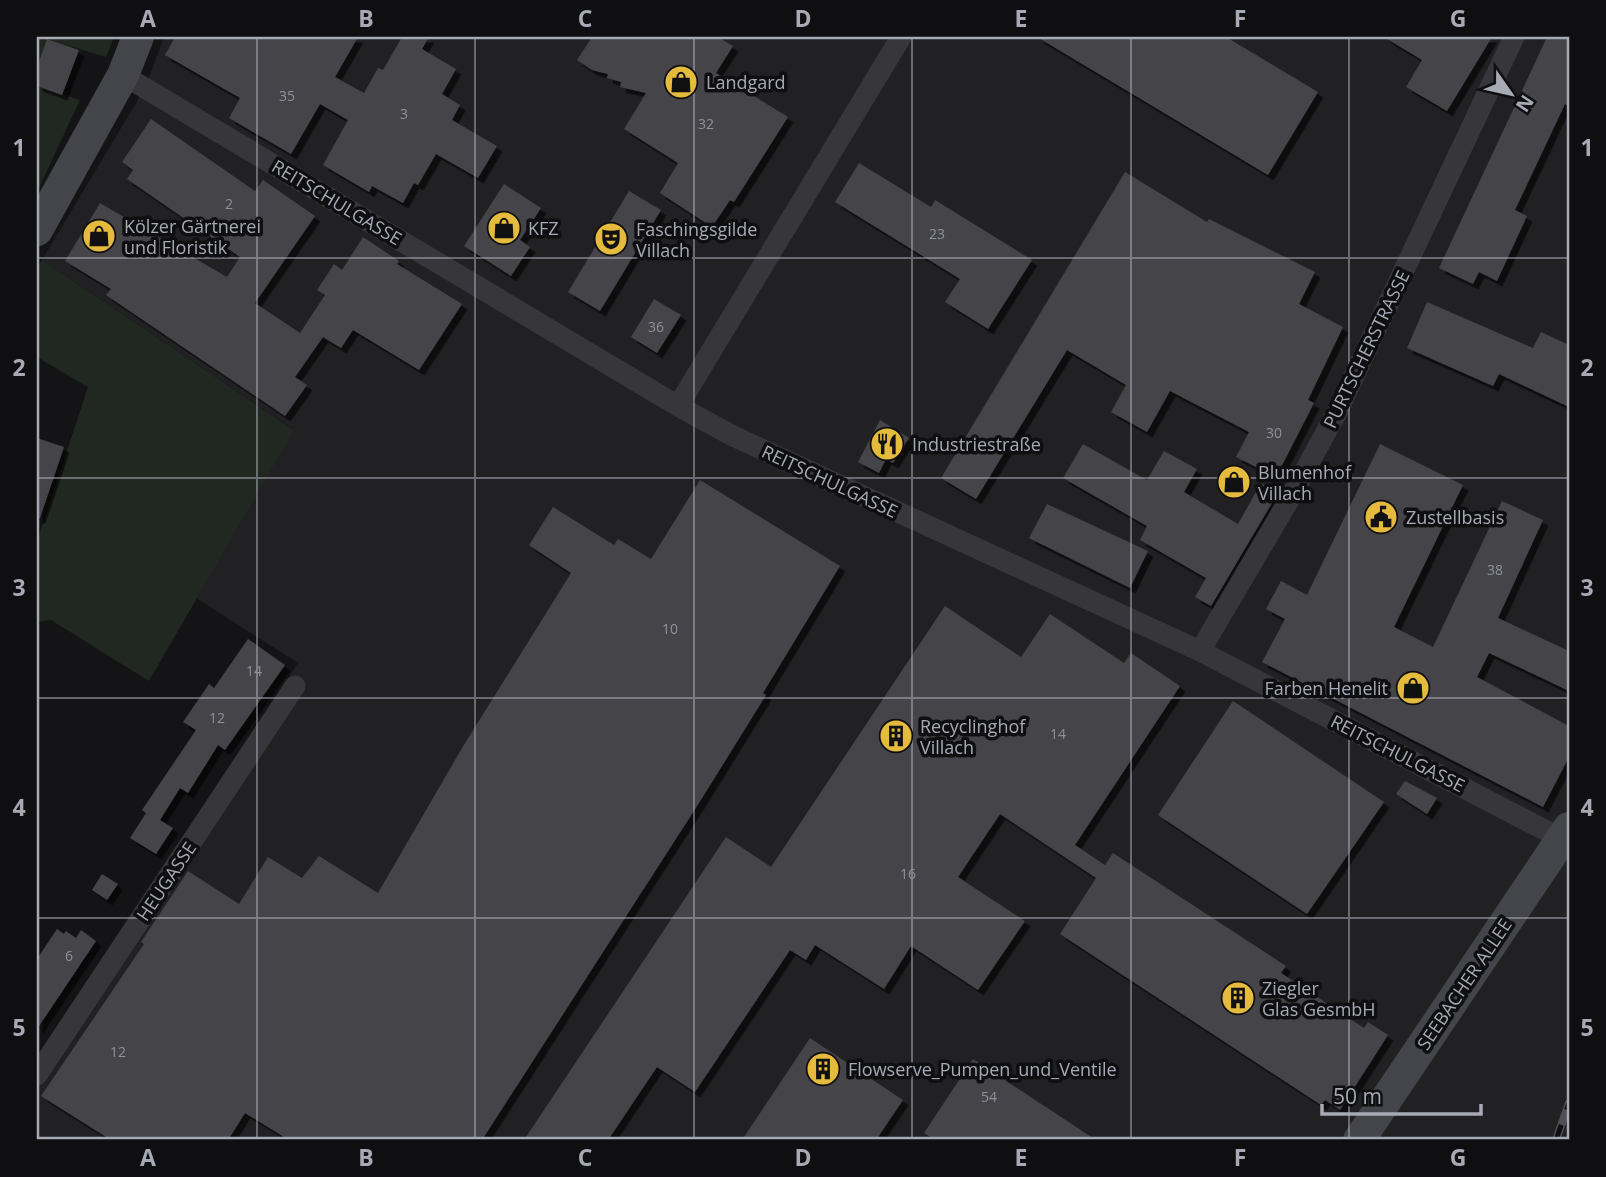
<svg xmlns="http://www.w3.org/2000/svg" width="1606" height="1177" viewBox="0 0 1606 1177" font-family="'Open Sans',sans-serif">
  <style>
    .built { fill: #212023 }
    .green { fill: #212822 }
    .building { fill: #444449; filter: url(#shadow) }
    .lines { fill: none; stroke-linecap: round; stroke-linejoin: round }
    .street { stroke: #36363b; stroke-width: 21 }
    .secondary { stroke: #44454a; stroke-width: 32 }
    .rail-casing { stroke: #4f5055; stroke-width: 8 }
    .rail { stroke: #0f0f11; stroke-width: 5; stroke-dasharray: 16; stroke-linecap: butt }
    .grid { fill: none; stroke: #a7aab5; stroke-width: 2; stroke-opacity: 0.55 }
    .labels { text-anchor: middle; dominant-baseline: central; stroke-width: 7; stroke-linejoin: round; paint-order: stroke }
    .number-label { font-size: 14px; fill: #8e909a }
    .poi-label { font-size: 18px; fill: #a7aab5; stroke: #0f0f11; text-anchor: start }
    .street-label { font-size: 18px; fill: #a7aab5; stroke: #0f0f11 }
    .neatline { fill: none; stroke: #a7aab5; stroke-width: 2.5 }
    .grid-label { font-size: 23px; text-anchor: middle; font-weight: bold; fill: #a7aab5 }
  </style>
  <defs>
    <filter id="shadow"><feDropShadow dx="5.5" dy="5.5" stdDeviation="0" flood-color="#0009"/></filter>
  </defs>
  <rect width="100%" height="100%" fill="#141416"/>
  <path class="built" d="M164,37H1569V1140H37V1058L298,663L196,598L293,429L42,260L145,88Z"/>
  <g class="green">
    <path d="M37,37H114L106,57L47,39L37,67Z"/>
    <path d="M37,86L80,100L37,192Z"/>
    <path d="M42,260L294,430L149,681L51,620L37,622V542L88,387L37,357V269Z"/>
  </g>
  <g class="building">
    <path d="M175,37H358L335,77L364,93L378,68L383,70L402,37H429L422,49L456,69L442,94L460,105L452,120L497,146L478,178L436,154L418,185L414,183L403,203L372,186L369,192L323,165L348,120L320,104L291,154L229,118L240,98L165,55Z"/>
    <path d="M592,37H718L733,46L716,73L788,117L734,202L730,200L712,227L660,193L678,163L624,129L646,93L620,87L621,82L607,78L608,74L592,70L577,60Z"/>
    <path d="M1037,37H1226L1318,92L1268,175Z"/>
    <path d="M1384,37H1492L1447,111L1406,87L1422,60Z"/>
    <path d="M1547,37H1569V106L1565,104L1515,210L1527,216L1497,281L1479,272L1473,284L1439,268Z"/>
    <path d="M47,39L79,50L62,95L37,86V67Z"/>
    <path d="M151,119L255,191L263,180L315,216L255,303L300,333L325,295L317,290L334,264L342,270L363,237L399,261L397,264L462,304L419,370L353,330L341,348L323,337L295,377L307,385L285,416L106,295L111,289L65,261L100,203L227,277L240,257L127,179L133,170L122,162Z"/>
    <path d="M859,163L931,207L935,200L1032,260L988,329L945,302L960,279L835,202Z"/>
    <path d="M1125,172L1207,222L1209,219L1315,272L1299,304L1343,327L1308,400L1314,403L1276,477L1236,457L1249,432L1170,391L1147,432L1111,412L1126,385L1067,350L976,499L941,478Z"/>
    <path d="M504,184L541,208L520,240L530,247L511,276L464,246Z"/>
    <path d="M629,191L661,210L600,311L568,292Z"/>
    <path d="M654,299L681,315L657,353L631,337Z"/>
    <path d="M1427,302L1533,348L1541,332L1569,345V407L1499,374L1493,386L1407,348Z"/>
    <path d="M880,420L909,438L893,463L886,459L879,473L858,462Z"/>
    <path d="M37,438L64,447L40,518H37Z"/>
    <path d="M1083,444L1147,480L1164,451L1197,469L1184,492L1238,524L1261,483L1278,493L1211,606L1195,597L1206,578L1140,540L1147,526L1063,478Z"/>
    <path d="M1380,444L1463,485L1394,627L1433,647L1502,501L1543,520L1498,618L1569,651V691L1489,653L1477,677L1569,726V757L1543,807L1262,662L1285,619L1266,609L1281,581L1307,595Z"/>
    <path d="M700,480L840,566L763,693L766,695L699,803L482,1140H289L245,1113L228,1140H111L41,1096L144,944L141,942L188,871L239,904L268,857L302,878L319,856L378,893L462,748L571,573L529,545L553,507L614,545L618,539L651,559Z"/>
    <path d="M1047,504L1148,551L1130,588L1029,538Z"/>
    <path d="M945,606L1021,657L1050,614L1124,663L1131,653L1180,686L1075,845L1105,865L1113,853L1286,966L1281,973L1364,1028L1368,1022L1388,1035L1340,1110L1325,1100L1321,1105L1060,934L1096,878L1000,814L958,877L1025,921L978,990L911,946L884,989L815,945L806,960L790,950L695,1092L657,1067L608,1140H524L726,837L771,867Z"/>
    <path d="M248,639L285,665L225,750L218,745L188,793L180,788L160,820L173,828L156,854L130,838L146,813L142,810L196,730L183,722L209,684L214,688Z"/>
    <path d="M1233,701L1384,802L1307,914L1158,815Z"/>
    <path d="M1405,781L1437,798L1427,814L1396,794Z"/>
    <path d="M102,874L118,884L107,900L92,890Z"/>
    <path d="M57,929L64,934L66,931L76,938L81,930L96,941L37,1029V959Z"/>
    <path d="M810,1038L903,1100L876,1140H742Z"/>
    <path d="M973,1059L1096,1140H935L924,1133Z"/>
  </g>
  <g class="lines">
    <g class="street">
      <path d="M123,75L678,406L733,436L1200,651L1562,839"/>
      <path d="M678,406L901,37"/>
      <path d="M1200,651L1289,500L1338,410L1514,37"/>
      <path d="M37,1075L295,686"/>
    </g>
    <g class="secondary">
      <path d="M37,230L123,75L138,37"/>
      <path d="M1359,1140L1569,828"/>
    </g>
    <defs>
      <path id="rail" d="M1556,1140L1569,1103"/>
    </defs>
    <use href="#rail" class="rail-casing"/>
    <use href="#rail" class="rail"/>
  </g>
  <path class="grid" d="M257,37V1140M475,37V1140M694,37V1140M912,37V1140M1131,37V1140M1349,37V1140M37,258H1569M37,478H1569M37,698H1569M37,918H1569"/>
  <defs>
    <symbol id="shop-disc" viewBox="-11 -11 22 22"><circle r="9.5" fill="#e5bb3d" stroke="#0f0f11"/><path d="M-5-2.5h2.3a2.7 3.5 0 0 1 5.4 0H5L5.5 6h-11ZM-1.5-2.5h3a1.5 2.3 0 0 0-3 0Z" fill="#111"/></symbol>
    <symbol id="theatre-disc" viewBox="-11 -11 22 22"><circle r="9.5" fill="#e5bb3d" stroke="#0f0f11"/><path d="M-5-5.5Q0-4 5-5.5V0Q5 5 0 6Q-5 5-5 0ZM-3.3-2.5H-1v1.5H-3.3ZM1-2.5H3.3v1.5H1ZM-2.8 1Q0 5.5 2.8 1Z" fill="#111"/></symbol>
    <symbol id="restaurant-disc" viewBox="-11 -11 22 22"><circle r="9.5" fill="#e5bb3d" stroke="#0f0f11"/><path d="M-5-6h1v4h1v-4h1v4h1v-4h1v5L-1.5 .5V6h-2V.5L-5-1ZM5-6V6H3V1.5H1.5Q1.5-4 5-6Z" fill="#111"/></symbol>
    <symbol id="civic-disc" viewBox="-11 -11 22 22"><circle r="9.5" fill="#e5bb3d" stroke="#0f0f11"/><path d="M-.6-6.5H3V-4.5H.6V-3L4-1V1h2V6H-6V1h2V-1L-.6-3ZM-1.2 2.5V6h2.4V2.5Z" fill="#111"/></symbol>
    <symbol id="building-disc" viewBox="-11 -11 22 22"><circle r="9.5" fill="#e5bb3d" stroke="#0f0f11"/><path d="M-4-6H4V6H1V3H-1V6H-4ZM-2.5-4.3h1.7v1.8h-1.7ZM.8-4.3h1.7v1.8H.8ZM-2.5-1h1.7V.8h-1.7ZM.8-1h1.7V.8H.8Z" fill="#111"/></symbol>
  </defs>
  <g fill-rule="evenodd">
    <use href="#shop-disc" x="662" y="63" width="38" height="38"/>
    <use href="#shop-disc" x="485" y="209" width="38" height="38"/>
    <use href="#shop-disc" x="80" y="217" width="38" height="38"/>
    <use href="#theatre-disc" x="592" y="220" width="38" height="38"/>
    <use href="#restaurant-disc" x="868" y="425" width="38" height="38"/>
    <use href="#shop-disc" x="1215" y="463" width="38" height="38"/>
    <use href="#civic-disc" x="1362" y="498" width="38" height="38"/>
    <use href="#shop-disc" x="1394" y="669" width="38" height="38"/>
    <use href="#building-disc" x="877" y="717" width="38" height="38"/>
    <use href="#building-disc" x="1219" y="979" width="38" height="38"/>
    <use href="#building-disc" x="804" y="1050" width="38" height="38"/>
  </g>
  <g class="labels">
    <g class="number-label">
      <text x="287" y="95">35</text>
      <text x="404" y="113">3</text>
      <text x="706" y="123">32</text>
      <text x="229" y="203">2</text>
      <text x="937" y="233">23</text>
      <text x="656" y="326">36</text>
      <text x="1274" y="432">30</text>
      <text x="1495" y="569">38</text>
      <text x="670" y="628">10</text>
      <text x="254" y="670">14</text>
      <text x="217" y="717">12</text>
      <text x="1058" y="733">14</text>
      <text x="908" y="873">16</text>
      <text x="69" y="955">6</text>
      <text x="118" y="1051">12</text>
      <text x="989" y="1096">54</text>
    </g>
    <g class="poi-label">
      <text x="706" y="82">Landgard</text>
      <text x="124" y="226">Kölzer Gärtnerei<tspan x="124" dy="21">und Floristik</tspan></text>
      <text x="528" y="228">KFZ</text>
      <text x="636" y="229">Faschingsgilde<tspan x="636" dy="21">Villach</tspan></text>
      <text x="912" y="444">Industriestraße</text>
      <text x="1258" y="472">Blumenhof<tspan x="1258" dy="21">Villach</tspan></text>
      <text x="1406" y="517">Zustellbasis</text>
      <text x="1388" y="688" text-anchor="end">Farben Henelit</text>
      <text x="920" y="726">Recyclinghof<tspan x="920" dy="21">Villach</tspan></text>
      <text x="1262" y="988">Ziegler<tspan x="1262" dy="21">Glas GesmbH</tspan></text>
      <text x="848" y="1069">Flowserve_Pumpen_und_Ventile</text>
    </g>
    <g class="street-label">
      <text transform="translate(337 202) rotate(31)">REITSCHULGASSE</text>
      <text transform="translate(1366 349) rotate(-64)">PURTSCHERSTRASSE</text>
      <text transform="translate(830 481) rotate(25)">REITSCHULGASSE</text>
      <text transform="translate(1398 753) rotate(27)">REITSCHULGASSE</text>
      <text transform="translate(166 881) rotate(-56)">HEUGASSE</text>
      <text transform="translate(1464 984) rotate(-56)">SEEBACHER ALLEE</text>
    </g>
  </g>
  <rect width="1606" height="1177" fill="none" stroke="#0f0f11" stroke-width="77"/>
  <g transform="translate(1511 94) rotate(124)" stroke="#0f0f11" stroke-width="5" paint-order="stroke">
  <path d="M0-5L12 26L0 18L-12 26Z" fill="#a7aab5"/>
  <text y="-10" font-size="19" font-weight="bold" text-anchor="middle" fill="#a7aab5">N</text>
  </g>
  <path d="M1322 1104v10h159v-10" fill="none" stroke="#a7aab5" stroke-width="3.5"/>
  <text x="1333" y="1104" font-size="21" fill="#a7aab5" stroke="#0f0f11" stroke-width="5" paint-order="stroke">50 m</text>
  <rect x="38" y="38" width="1530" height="1100" class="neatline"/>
  <g class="grid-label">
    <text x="148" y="27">A</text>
    <text x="366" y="27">B</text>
    <text x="585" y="27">C</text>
    <text x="803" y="27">D</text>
    <text x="1021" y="27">E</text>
    <text x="1240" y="27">F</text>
    <text x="1458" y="27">G</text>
    <text x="19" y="156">1</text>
    <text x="1587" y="156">1</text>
    <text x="19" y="376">2</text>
    <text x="1587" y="376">2</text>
    <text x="19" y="596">3</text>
    <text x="1587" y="596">3</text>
    <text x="19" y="816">4</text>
    <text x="1587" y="816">4</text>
    <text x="19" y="1036">5</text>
    <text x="1587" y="1036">5</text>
    <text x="148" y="1166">A</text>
    <text x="366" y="1166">B</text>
    <text x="585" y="1166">C</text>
    <text x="803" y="1166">D</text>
    <text x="1021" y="1166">E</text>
    <text x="1240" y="1166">F</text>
    <text x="1458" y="1166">G</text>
  </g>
</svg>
